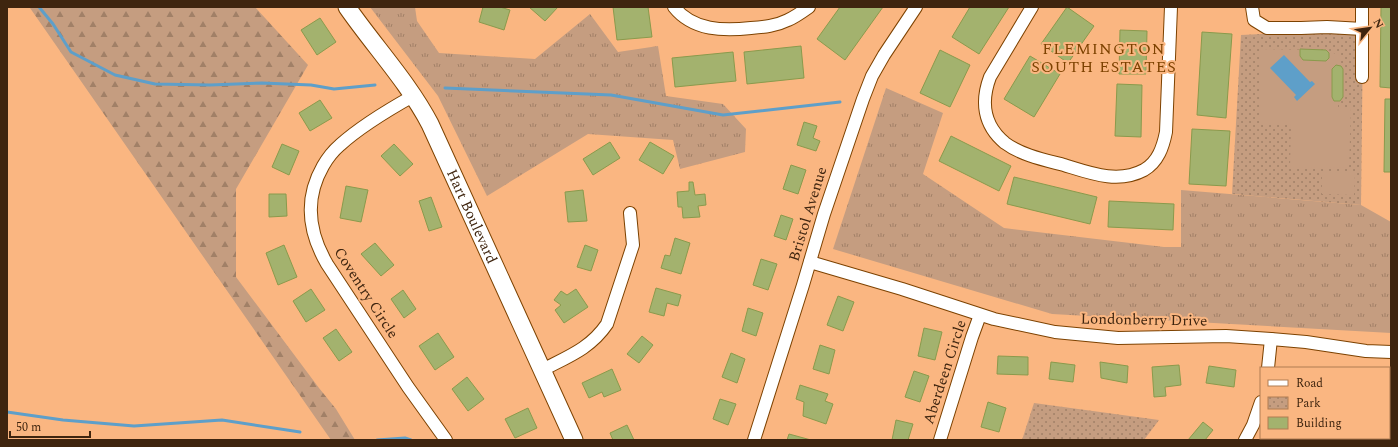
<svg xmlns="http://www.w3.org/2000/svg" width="1398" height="447" viewBox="0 0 1398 447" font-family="Spectral,serif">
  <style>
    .grass { fill: url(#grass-tufts) }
    .forest { fill: url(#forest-firs) }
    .park { fill: url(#park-dots) }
    .pitch { fill: #c59d80 }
    .water { fill: #5e9fc9 }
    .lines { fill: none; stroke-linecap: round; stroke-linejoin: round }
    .stream { stroke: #5e9fc9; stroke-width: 3 }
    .building { fill: #a3b26e; stroke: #8a9a4c }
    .street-casing { stroke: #7d4201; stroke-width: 14 }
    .secondary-casing { stroke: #7d4201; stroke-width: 19 }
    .street { stroke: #fff; stroke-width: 12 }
    .secondary { stroke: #fff; stroke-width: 17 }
    .labels { text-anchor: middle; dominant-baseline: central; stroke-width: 4; stroke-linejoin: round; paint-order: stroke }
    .street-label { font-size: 15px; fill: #3f250f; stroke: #fab681 }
    .neighbourhood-label { font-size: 16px; letter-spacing: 1px; fill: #7d4201; stroke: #fab681 }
  </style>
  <defs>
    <pattern id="grass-tufts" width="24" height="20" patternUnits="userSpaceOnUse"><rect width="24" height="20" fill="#c59d80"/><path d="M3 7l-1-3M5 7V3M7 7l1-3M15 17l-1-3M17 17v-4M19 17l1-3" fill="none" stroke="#a18067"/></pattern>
    <pattern id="forest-firs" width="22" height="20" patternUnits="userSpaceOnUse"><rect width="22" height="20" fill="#c59d80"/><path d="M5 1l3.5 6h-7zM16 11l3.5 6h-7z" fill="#a18067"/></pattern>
    <pattern id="park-dots" width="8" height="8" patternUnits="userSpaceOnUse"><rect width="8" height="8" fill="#c59d80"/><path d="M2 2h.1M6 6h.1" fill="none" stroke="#a18067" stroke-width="1.8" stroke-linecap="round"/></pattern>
  </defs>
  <rect width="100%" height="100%" fill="#fab681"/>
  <g class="grass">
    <path d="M370,7H415L417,21L439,53L535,59L590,14L618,52L658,46L666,96L723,104L746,129L745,152L680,169L673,140L588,134L487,196L438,96Z"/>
    <path d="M886,88L943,113L923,174L1004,228L1164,247H1181V190L1361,205L1391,222V333L1052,314L833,249Z"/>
  </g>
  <path class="forest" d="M34,7H255L308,65L236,189V277L319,388L336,409L355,440H331L30,8Z"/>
  <g class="park">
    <path d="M1363,29L1361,205L1232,194L1241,35Z"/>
    <path d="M1034,403L1159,420L1144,440H1022Z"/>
  </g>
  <g class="pitch">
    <path d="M1260,49L1326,50L1341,56L1338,107H1351L1349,168L1290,167L1291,124H1259Z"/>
    <path d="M1322,172L1355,173L1354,195L1322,194Z"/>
  </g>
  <path class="water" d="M1284,55L1310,82L1312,81L1315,84L1297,101L1294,97L1296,95L1270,68Z"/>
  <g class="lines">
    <g class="stream">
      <path d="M39,7L53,24L71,52L115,75L155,84L210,85L262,83L311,85L334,89L375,85"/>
      <path d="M445,88L611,95L723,115L840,102"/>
      <path d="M7,412L63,420L134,426L222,420L300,432"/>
      <path d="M377,440L405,438L411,440"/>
    </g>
  </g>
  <g class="building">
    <path d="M483,7H500L510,10L504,30L479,22Z"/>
    <path d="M529,7H558L545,21Z"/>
    <path d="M613,7H648L652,37L617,40Z"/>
    <path d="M840,7H883L845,60L817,39Z"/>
    <path d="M970,7H1009L979,54L952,37Z"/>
    <path d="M1067,7L1094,26L1068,63L1041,44Z"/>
    <path d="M1381,7H1391V88L1380,87Z"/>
    <path d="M320,18L336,42L317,55L301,30Z"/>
    <path d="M1120,30L1147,31L1146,74H1119Z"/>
    <path d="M1202,32L1232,34L1226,118L1197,115Z"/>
    <path d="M801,46L804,78L747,84L744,52Z"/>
    <path d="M1300,49L1326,50L1329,53V58L1326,61L1303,60L1300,56Z"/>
    <path d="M940,50L970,65L950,107L920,93Z"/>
    <path d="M733,52L736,81L675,87L672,58Z"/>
    <path d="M1030,56L1060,74L1034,117L1004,99Z"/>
    <path d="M1336,65L1341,66L1343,69V97L1340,101H1334L1332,97V69Z"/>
    <path d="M1117,84L1142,85L1141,137L1115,136Z"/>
    <path d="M1385,99H1391V172H1384Z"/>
    <path d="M320,100L332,118L310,131L299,113Z"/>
    <path d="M804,122L817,126L813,138L820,141L816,151L797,145Z"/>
    <path d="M1192,129L1230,131L1226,186L1189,184Z"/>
    <path d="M951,136L1011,166L999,191L939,161Z"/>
    <path d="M610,142L620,158L593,175L583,159Z"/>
    <path d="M650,142L674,156L663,174L639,160Z"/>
    <path d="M282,144L299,151L289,175L272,167Z"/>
    <path d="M394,144L413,164L400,176L381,156Z"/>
    <path d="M791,165L806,170L798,194L783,189Z"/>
    <path d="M1014,177L1097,197L1090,224L1007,204Z"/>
    <path d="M689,182H693L695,195L705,194L706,205L698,206L700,217L683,218L682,207H678L677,192L689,191Z"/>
    <path d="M346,186L368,190L361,222L340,218Z"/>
    <path d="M583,190L587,221L568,222L565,192Z"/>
    <path d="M269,194H286L287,216L269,217Z"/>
    <path d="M431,197L442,227L429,231L419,201Z"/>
    <path d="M1109,201L1174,204L1173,230L1108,227Z"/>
    <path d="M781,215L793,219L786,240L774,236Z"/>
    <path d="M675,238L690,243L681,274L661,268L665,255L670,256Z"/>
    <path d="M375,243L394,265L381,276L361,254Z"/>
    <path d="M284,245L297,277L278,285L266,253Z"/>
    <path d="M585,245L598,250L591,271L577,267Z"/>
    <path d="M761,259L777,264L768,290L753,285Z"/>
    <path d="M656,288L681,295L678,306L667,303L664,316L649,312Z"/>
    <path d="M311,289L325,310L306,322L293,301Z"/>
    <path d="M576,289L588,307L564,323L555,310L561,305L554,300L561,291L567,295Z"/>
    <path d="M403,290L416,309L404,318L391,299Z"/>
    <path d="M838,296L854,302L843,331L827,325Z"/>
    <path d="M748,308L763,313L756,336L742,331Z"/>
    <path d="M924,328L942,332L935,360L918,356Z"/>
    <path d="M336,329L352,352L339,361L323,338Z"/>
    <path d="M438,333L454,357L435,370L419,346Z"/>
    <path d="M642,336L653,345L639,363L627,354Z"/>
    <path d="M820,345L835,350L829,374L813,369Z"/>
    <path d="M731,353L745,359L737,383L722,377Z"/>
    <path d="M998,356L1028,357V375L997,374Z"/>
    <path d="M1051,362L1075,365L1073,382L1049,379Z"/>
    <path d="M1100,362L1128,366L1127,383L1101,378Z"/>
    <path d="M1179,365L1181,385L1165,387L1166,396L1154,397L1152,367Z"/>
    <path d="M1209,366L1236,370L1234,387L1206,383Z"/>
    <path d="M612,369L621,390L604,397L602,392L589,398L582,383Z"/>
    <path d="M914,371L929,376L920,402L905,397Z"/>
    <path d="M467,377L484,399L468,411L452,389Z"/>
    <path d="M800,385L828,394L825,401L833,404L826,424L803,416L804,402L796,399Z"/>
    <path d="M720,399L736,404L728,425L713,419Z"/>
    <path d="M988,402L1006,408L999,432L981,427Z"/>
    <path d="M528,408L537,428L515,438L505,419Z"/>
    <path d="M896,420L913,424L908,440H892Z"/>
    <path d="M1203,422L1213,430L1205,440H1188Z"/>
    <path d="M627,425L634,440H613L610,433Z"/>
    <path d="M789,434L811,440H787Z"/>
    <path d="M1277,438H1301L1300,440H1276Z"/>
  </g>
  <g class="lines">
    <defs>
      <g id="street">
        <path d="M674,7C693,31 724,31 751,28C764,27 776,26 788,20C795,17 802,12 809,7"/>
        <path d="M1032,7L990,77C981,101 983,125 1005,143C1021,155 1045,160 1064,165C1090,173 1118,184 1144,170C1158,162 1163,147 1166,132L1171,7"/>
        <path d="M1252,7L1254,20L1267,28H1301L1327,27L1363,29"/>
        <path d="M1362,77V7"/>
        <path d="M413,96C388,110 361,126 340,145C333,151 327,159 323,166C304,199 309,233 327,264L408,387L446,440"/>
        <path d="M810,262L902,289L994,319L1055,332L1118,338L1226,336L1271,339L1306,342L1366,351L1391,352"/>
        <path d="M1268,368L1271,339"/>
        <path d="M542,370C567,357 590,349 607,324L633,245L630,213"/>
        <path d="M754,440L803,285L824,214L863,99L872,76L884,55L916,7"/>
        <path d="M940,440L972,337L980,315"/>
        <path d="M1245,440L1253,425L1261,402"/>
      </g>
      <g id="secondary">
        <path id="s1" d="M347,7C374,46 408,82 430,124L574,440"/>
      </g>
    </defs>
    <use href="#street" class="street-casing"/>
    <use href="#secondary" class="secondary-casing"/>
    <use href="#street" class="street"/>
    <use href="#secondary" class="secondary"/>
  </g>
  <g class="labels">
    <g class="street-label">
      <text transform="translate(808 214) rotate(-73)">Bristol Avenue</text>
      <text stroke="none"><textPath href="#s1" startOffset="245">Hart Boulevard</textPath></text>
      <text transform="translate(366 293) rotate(57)">Coventry Circle</text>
      <text transform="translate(1144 320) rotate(1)">Londonberry Drive</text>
      <text transform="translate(945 372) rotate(-72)">Aberdeen Circle</text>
    </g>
    <g class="neighbourhood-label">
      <text x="1104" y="49">FLEMINGTON<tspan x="1104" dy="18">SOUTH ESTATES</tspan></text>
    </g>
  </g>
  <rect width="1398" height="447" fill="none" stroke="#3f250f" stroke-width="16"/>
  <rect x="1260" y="367" width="130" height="72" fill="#fab681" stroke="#af7c53"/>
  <rect x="1268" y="380" width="20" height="6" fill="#ffffff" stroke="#af7c53"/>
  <text x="1296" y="387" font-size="12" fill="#3f250f">Road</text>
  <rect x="1268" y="397" width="20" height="12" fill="url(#park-dots)" stroke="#af7c53"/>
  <text x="1296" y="407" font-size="12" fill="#3f250f">Park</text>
  <rect x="1268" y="417" width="20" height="12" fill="#a3b26e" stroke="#af7c53"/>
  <text x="1296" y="427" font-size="12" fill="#3f250f">Building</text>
  <g transform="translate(1370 28) rotate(61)" stroke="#fab681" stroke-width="3" paint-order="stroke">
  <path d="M0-3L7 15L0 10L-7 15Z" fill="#3f250f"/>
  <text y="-6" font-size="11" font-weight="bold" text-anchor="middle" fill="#3f250f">N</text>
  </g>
  <path d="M10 431v6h80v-6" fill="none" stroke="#3f250f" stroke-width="2"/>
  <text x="16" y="431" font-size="12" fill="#3f250f" stroke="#fab681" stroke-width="3" paint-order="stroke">50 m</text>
</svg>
